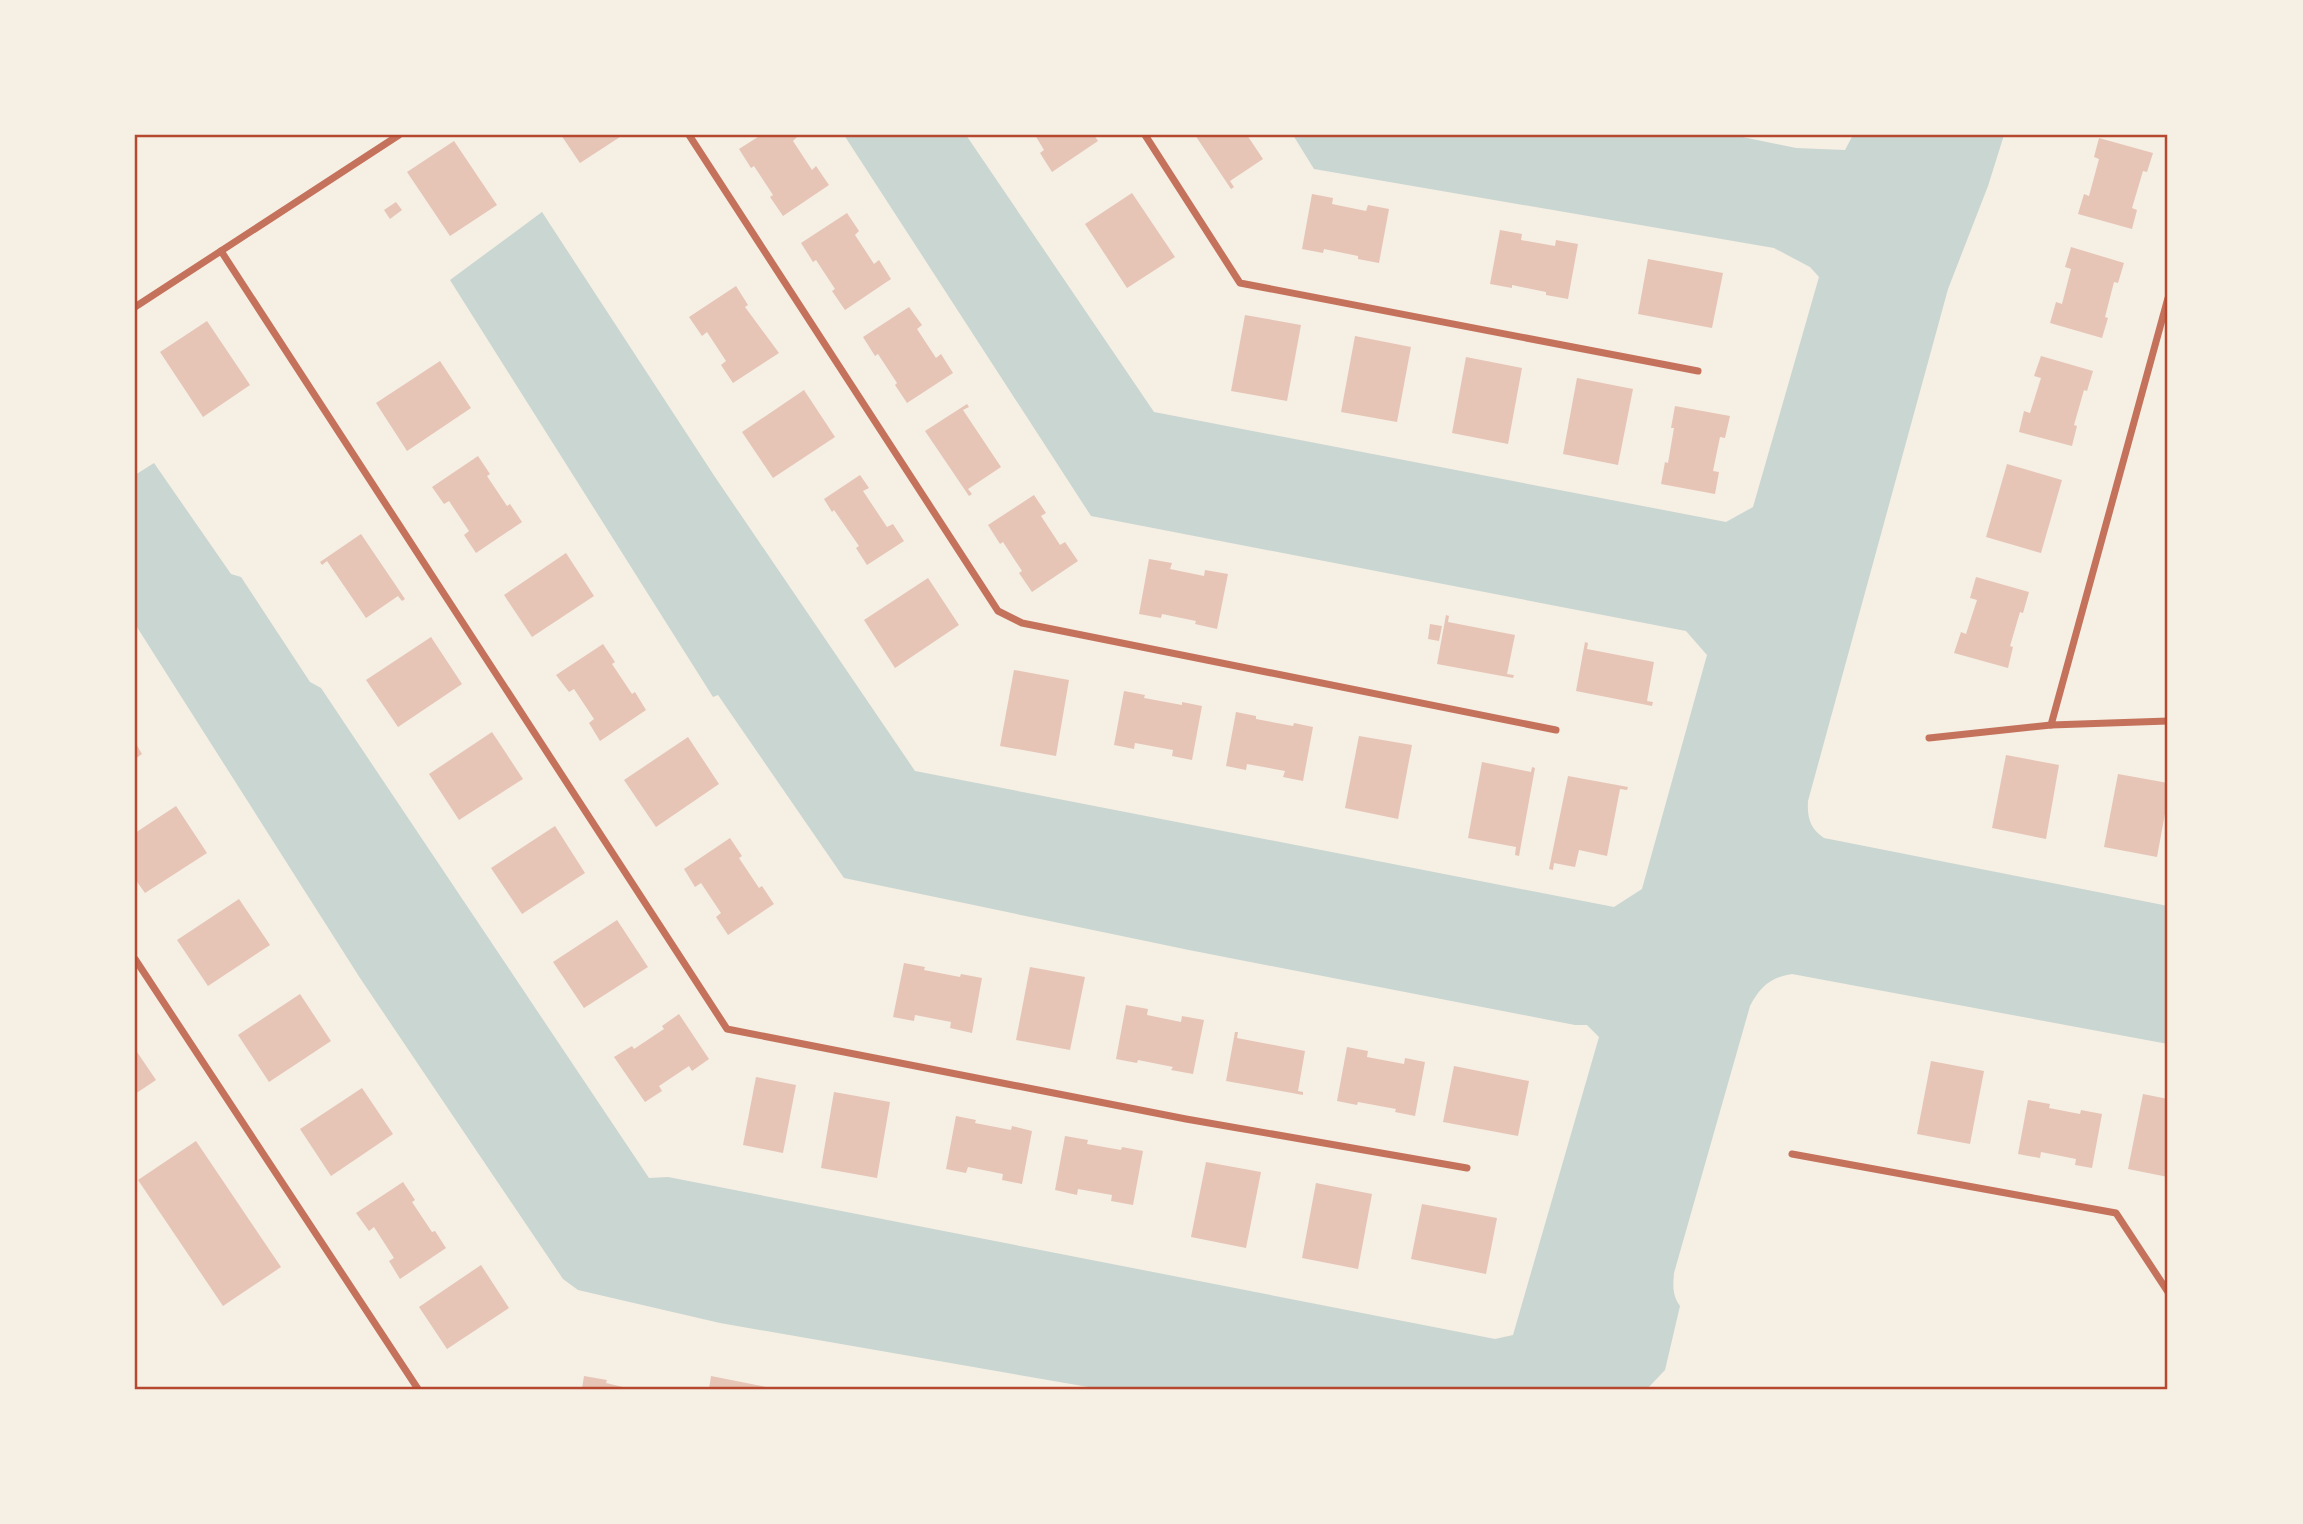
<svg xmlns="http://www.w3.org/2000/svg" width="2303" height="1524" viewBox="0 0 2303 1524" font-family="'Space Grotesk',sans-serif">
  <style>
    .water { fill: #c9d6d2 }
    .building { fill: #e6c5b7 }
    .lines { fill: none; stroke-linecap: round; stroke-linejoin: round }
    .minor { stroke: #c5725c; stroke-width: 7 }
    .neatline { fill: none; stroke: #b5482f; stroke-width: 2.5 }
  </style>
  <rect width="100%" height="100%" fill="#f6efe4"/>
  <path class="water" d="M844,135H966L1154,412L1726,522L1753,507L1819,277L1810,267L1774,248L1314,169L1293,135H1733L1796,148L1845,150L1853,135H2004L1988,186L1948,289L1808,801C1807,817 1810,829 1824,838L2168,906V1044L1792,974C1771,977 1760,987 1750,1006L1674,1273C1673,1285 1672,1295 1680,1306L1665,1370L1647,1389H1100L720,1323L578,1290L563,1279L360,978L135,624V475L154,463L231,574L241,577L310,682L321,688L649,1178L668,1177L1495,1339L1513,1335L1599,1037L1587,1025H1575L1189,950L844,878L718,695L713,697L450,280L542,212L715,477L915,771L1614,907L1642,889L1707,655L1686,631L1091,516Z"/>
  <g class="building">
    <path d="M561,135H623L580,163Z"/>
    <path d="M761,135H795L797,137L793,141L812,170L816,166L829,185L783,216L770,197L773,195L754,166L751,168L739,149Z"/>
    <path d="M1035,135H1094L1098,141L1052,172L1040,153L1044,150Z"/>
    <path d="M1195,135H1247L1263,159L1230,181L1234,187L1231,189Z"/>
    <path d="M2099,138L2153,153L2147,172L2143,171L2132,208L2137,210L2132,229L2078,214L2084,194L2089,196L2099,159L2094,157Z"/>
    <path d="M454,141L497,205L450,236L407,172Z"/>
    <path d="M1132,193L1175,257L1127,288L1085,224Z"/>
    <path d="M1312,194L1333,198L1332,204L1366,211L1368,205L1389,209L1379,263L1358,259V256L1324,249L1323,253L1302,249Z"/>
    <path d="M396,202L402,210L390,219L384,210Z"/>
    <path d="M847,213L859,231L855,235L874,264L879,260L891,279L845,310L832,291L835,289L816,260L813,262L801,243Z"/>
    <path d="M1500,230L1522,234L1521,240L1555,246L1556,240L1578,244L1568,299L1546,295V292L1512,285V288L1490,284Z"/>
    <path d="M2071,247L2124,263L2118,283L2114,282L2105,317L2108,318L2102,338L2050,323L2056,302L2062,304L2071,269L2065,267Z"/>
    <path d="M1648,259L1723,273L1712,328L1638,314Z"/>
    <path d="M736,286L748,305L745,307L779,353L733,383L721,365L726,361L707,332L702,336L689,317Z"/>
    <path d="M909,307L922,325L917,329L936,358L941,354L953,373L907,403L895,385L897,383L878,354L875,356L863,337Z"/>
    <path d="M1245,315L1301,325L1287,401L1231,391Z"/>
    <path d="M207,321L250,385L203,417L160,352Z"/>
    <path d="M1355,336L1411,347L1397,422L1341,412Z"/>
    <path d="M2041,356L2093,371L2087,391L2084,390L2074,425L2077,426L2072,446L2019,432L2024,411L2030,413L2041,378L2034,376Z"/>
    <path d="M1466,357L1522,368L1508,444L1452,433Z"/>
    <path d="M440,361L471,408L407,451L376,403Z"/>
    <path d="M1577,378L1633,389L1618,465L1563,454Z"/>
    <path d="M804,390L835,437L773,478L742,432Z"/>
    <path d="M967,404L969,407L963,410L1001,467L968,489L972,494L969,496L925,431Z"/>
    <path d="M1675,406L1730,416L1725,438L1720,437L1713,471L1719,472L1715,494L1661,484L1665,462L1668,463L1674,428H1671Z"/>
    <path d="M478,456L490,474L487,476L507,506L510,504L522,522L476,553L464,535L469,531L449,501L444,504L432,487Z"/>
    <path d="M2007,464L2062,480L2041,553L1986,537Z"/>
    <path d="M860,475L869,488L863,491L887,527L893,524L904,541L867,565L856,548L859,546L834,510L832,512L824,499Z"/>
    <path d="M1034,495L1046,513L1041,516L1060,545L1065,542L1078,561L1032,592L1019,573L1022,571L1003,542L1000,544L988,525Z"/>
    <path d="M361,534L405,599L402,601L398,596L366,618L327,561L322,565L320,562Z"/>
    <path d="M566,553L594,596L532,637L504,595Z"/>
    <path d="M1149,559L1172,563L1170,569L1204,576L1205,570L1228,574L1217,629L1195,624L1196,621L1162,614L1161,618L1139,614Z"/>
    <path d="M1976,577L2029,592L2023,613L2020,612L2010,646L2013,647L2008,668L1954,653L1961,632L1966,634L1977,600L1970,598Z"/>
    <path d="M928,578L959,625L895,668L864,620Z"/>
    <path d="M1446,615L1449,616L1448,622L1515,635L1507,674L1514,675L1513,678L1437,664Z"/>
    <path d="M1430,624L1442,626L1439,641L1428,639Z"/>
    <path d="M431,637L462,684L398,727L366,680Z"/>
    <path d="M1585,642L1588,643L1587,649L1654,662L1647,701L1653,702L1652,706L1576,691Z"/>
    <path d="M603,644L615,662L612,664L632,694L635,692L646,710L600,741L589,723L594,719L574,689L569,692L556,675Z"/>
    <path d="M1014,670L1069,680L1056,756L1000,746Z"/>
    <path d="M1124,691L1145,695L1144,698L1182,705V702L1202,706L1192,760L1172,756L1173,750L1135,743L1134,749L1114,745Z"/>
    <path d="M1236,712L1256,716V719L1293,726L1294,723L1313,727L1303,781L1283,777L1285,771L1247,764L1246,770L1226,766Z"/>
    <path d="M492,732L523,779L459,820L429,774Z"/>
    <path d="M1359,736L1412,745L1398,819L1345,808Z"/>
    <path d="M688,737L719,784L656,827L624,780Z"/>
    <path d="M135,742L142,754L135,759Z"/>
    <path d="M2006,755L2059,765L2046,839L1992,828Z"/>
    <path d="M1482,762L1531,772L1532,767L1535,768L1519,856L1515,855L1516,847L1468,838Z"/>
    <path d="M2118,774L2168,783V797L2157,857L2104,847Z"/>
    <path d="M1568,776L1628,787L1627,790L1620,789L1607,856L1579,850L1575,867L1554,863L1553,870L1549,869Z"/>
    <path d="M176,806L207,853L145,893L135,879V833Z"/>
    <path d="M555,826L585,873L522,914L491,868Z"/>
    <path d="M730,838L742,856L739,858L759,888L762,886L774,904L728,935L716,917L721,913L701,883L695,887L684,869Z"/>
    <path d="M239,899L270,945L208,986L177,940Z"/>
    <path d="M617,920L648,967L584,1008L553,962Z"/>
    <path d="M904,963L925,967L924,970L960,977L961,974L982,978L972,1033L950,1028L951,1022L915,1015L914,1021L893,1017Z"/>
    <path d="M1030,967L1085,977L1070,1050L1016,1040Z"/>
    <path d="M300,994L331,1041L269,1082L238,1035Z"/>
    <path d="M1126,1005L1148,1009L1147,1015L1181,1022L1182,1016L1204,1020L1193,1074L1171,1070L1173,1067L1138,1060L1137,1063L1116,1059Z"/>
    <path d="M679,1014L709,1059L692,1071L689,1066L659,1086L662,1091L645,1102L614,1057L632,1046L634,1049L664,1029L662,1026Z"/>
    <path d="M1235,1032H1238L1237,1038L1305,1051L1298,1091L1303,1092V1095L1226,1081Z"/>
    <path d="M1347,1047L1368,1051L1367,1057L1404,1064L1405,1058L1425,1062L1415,1116L1395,1112L1396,1109L1358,1102L1357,1105L1337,1101Z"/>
    <path d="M135,1049L156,1080L135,1094Z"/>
    <path d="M1931,1061L1984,1071L1970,1144L1917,1134Z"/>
    <path d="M1454,1066L1529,1081L1518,1136L1443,1122Z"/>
    <path d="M756,1077L796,1085L783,1153L743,1145Z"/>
    <path d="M362,1088L393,1134L331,1176L300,1129Z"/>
    <path d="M834,1092L890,1102L877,1178L821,1168Z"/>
    <path d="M2143,1094L2168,1099V1177L2128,1169Z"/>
    <path d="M2028,1100L2050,1104L2049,1108L2080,1114L2081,1110L2102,1114L2092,1168L2075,1165L2076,1159L2041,1152L2040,1158L2018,1154Z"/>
    <path d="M956,1116L976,1120L975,1123L1011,1130L1012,1126L1032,1131L1022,1184L1002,1180L1003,1174L968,1167L966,1173L946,1169Z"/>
    <path d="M1065,1136L1088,1140L1087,1144L1121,1150L1122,1147L1143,1151L1133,1205L1111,1201L1112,1195L1078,1189L1077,1195L1055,1190Z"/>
    <path d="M196,1141L281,1267L223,1306L138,1180Z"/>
    <path d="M1206,1162L1261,1172L1246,1248L1191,1237Z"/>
    <path d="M403,1182L415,1200L412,1202L432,1232L435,1231L446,1248L400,1279L389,1261L394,1258L374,1227L369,1231L356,1213Z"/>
    <path d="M1316,1183L1372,1194L1358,1269L1302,1258Z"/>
    <path d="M1422,1204L1497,1218L1486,1274L1411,1259Z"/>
    <path d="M481,1265L509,1308L447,1349L419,1307Z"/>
    <path d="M584,1376L607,1380L606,1383L631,1389H582Z"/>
    <path d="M711,1376L766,1387V1389H709Z"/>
  </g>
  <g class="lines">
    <g class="minor">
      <path d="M689,135L998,611L1022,623L1556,730"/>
      <path d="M1145,135L1240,283L1698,371"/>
      <path d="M221,251L727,1029L1186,1119L1467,1168"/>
      <path d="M135,307L399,135"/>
      <path d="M2051,725L2168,298"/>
      <path d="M1929,738L2051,725L2168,721"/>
      <path d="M135,959L418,1389"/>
      <path d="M1792,1154L2116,1213L2168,1292"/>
    </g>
  </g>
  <rect width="2303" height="1524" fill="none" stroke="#f6efe4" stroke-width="273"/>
  <rect x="136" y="136" width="2030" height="1252" class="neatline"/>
</svg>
